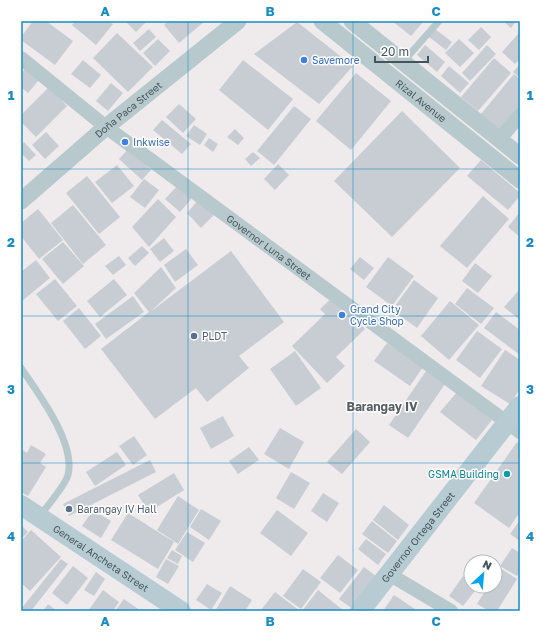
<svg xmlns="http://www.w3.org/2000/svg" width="541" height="632" viewBox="0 0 541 632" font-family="'Golos Text',sans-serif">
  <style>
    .building { fill: #c7cdd2 }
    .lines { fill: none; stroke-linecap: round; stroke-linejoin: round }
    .service { stroke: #b8c9ce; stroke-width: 7 }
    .minor { stroke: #b8c9ce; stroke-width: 14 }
    .tertiary { stroke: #b8c9ce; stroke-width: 17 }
    .secondary { stroke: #b7cbd3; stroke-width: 20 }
    .grid { fill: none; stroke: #178dc3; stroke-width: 1; stroke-opacity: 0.55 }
    .shop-dot { fill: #3f7fe0; stroke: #fff; stroke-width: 1.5 }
    .service-dot { fill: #5c6f8a; stroke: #fff; stroke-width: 1.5 }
    .culture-dot { fill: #0f9aa8; stroke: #fff; stroke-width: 1.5 }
    .labels { text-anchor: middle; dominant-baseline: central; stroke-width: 3; stroke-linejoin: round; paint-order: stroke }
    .shop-label { font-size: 10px; fill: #366cbe; stroke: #fff; text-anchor: start }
    .street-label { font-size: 10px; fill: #42565b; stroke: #fff }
    .service-label { font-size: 10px; fill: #4e5e75; stroke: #fff; text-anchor: start }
    .culture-label { font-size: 10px; fill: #0d838f; stroke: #fff; text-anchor: end }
    .quarter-label { font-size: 12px; font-weight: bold; fill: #585f62; stroke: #fff }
    .neatline { fill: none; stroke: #178dc3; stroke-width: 1.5 }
    .grid-label { font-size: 13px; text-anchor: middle; font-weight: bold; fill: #178dc3 }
  </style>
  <rect width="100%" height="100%" fill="#efebec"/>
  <g class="building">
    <path d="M33,21H46L73,41L55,65L21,40V37Z"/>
    <path d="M75,21H108L113,24L96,45L72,25Z"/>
    <path d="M125,21H147L136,32Z"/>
    <path d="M168,21H205L179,43L164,25Z"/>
    <path d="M392,21H424L411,36Z"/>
    <path d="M503,21H516L511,28Z"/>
    <path d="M297,22L353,66L319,104L254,54Z"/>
    <path d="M481,27L491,37L479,50L468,40Z"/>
    <path d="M149,29L156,37L140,51L133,43Z"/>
    <path d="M435,29L452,42L446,50L429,37Z"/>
    <path d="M117,33L153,67L128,92L93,58Z"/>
    <path d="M519,33L520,59L515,64L502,52Z"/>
    <path d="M158,39L170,51L155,66L143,53Z"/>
    <path d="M459,39L474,53L460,67L445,53Z"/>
    <path d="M425,45L445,62L437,72L417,55Z"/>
    <path d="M487,45L496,54L470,81L462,73Z"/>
    <path d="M494,58L511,73L478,111L461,97Z"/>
    <path d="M83,60L101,75L90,88L71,74Z"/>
    <path d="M243,60L293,99L268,130L219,90Z"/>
    <path d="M520,64V78L513,72Z"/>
    <path d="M449,66L469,83L460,93L441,76Z"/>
    <path d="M25,69L39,80L28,93L21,87V81L23,78L21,76V74Z"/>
    <path d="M356,73L391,101L351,150L316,121Z"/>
    <path d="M514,74L520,79V110L502,131L481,114Z"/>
    <path d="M111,83L123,93L108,111L96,101Z"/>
    <path d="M49,87L67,106L36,137L21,122V115Z"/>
    <path d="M179,104L196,119L183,133L166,117Z"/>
    <path d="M294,106L311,119L274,165L257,151Z"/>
    <path d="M402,111L460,168L392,237L334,181Z"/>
    <path d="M162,120L191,144L182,154L153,130Z"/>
    <path d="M194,125L207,134L200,145L186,136Z"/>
    <path d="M235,129L244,138L238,145L227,137Z"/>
    <path d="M46,132L59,146L45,159L32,145Z"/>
    <path d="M209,138L218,144L213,152L204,145Z"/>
    <path d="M24,142L36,155L29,161L21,153V145Z"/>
    <path d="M129,148L151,170L142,180L119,159Z"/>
    <path d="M253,152L260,158L251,166L245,159Z"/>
    <path d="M481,160L520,193V196L508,210L467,176Z"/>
    <path d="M278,164L289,175L275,190L264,179Z"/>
    <path d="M117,165L134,186L112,203L95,182Z"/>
    <path d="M87,176L120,217L99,234L66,193Z"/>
    <path d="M144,179L159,190L145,208L130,197Z"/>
    <path d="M178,185L192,198L180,212L165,199Z"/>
    <path d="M483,196L509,219L467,268L440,246Z"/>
    <path d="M158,199L176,217L149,247L132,227Z"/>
    <path d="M199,199L215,214L201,228L187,213Z"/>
    <path d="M73,205L106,245L83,264L51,223Z"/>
    <path d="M38,209L63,240L39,259L21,236V223Z"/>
    <path d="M520,212V237L508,227Z"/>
    <path d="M164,238L174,251L160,262L150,249Z"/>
    <path d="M63,242L84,266L63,284L42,259Z"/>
    <path d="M142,246L149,253L135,266L128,258Z"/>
    <path d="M186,249L198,265L175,282L164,265Z"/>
    <path d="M231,251L284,322L239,356L249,368L207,402L196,388L155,419L101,349L149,312L134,293L161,267L176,288L150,312Z"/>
    <path d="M119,256L126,265L113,275L105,266Z"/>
    <path d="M360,257L374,268L364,280L350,269Z"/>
    <path d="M388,257L414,276L392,306L366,287Z"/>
    <path d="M36,260L50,278L22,301L21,299V272Z"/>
    <path d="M475,263L492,276L478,293L462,281Z"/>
    <path d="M55,279L77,306L58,321L36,294Z"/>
    <path d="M114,279L127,295L100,317L87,301Z"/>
    <path d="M414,280L438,298L417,328L392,310Z"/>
    <path d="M467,288L494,308L481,324L455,304Z"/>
    <path d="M520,289V320L504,307Z"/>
    <path d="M133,296L144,312L106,339L95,324Z"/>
    <path d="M334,296L365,329L336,357L345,366L327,383L292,346L325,314L320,309Z"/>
    <path d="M450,301L479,325L449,360L421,336Z"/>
    <path d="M79,308L101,336L85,349L63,321Z"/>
    <path d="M496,312L520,330V355L484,328Z"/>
    <path d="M477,331L502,349L480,378L456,360Z"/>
    <path d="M387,343L423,367L410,386L374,361Z"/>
    <path d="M505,350L520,360V389L510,404L481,386Z"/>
    <path d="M295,351L321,388L296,406L270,369Z"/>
    <path d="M426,371L445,384L408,438L389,425Z"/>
    <path d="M457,392L492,420L476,440L440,412Z"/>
    <path d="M223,416L234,436L211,449L200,428Z"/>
    <path d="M280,428L304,442L289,469L264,454Z"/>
    <path d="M356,429L370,442L342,474L327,462Z"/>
    <path d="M134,436L147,455L133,465L119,446Z"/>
    <path d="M517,442L520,444V512L509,528L474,503Z"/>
    <path d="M31,445L46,454L40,463L46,467L28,496L21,492V449L27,453Z"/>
    <path d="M249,447L259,460L238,474L229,461Z"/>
    <path d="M117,452L126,465L95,486L86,472Z"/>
    <path d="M150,460L156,472L69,516L63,504Z"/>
    <path d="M291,472L310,483L294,509L276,498Z"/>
    <path d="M174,473L184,490L149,512L138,495Z"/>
    <path d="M323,493L339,503L327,522L311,511Z"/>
    <path d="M178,496L199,510L178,544L157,530Z"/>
    <path d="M384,505L409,525L398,540L373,520Z"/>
    <path d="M201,509L221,521L209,540L190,527Z"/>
    <path d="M93,510L111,521L101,538L82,526Z"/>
    <path d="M277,510L308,533L291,556L260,533Z"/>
    <path d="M128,513L174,542L158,569L111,540Z"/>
    <path d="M520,520V541L510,534Z"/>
    <path d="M372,521L397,541L388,553L362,534Z"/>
    <path d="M21,525L28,532L21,539Z"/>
    <path d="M31,530L61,557L30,591L21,583V541Z"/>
    <path d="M187,532L205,543L193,562L175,550Z"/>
    <path d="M366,539L386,554L378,565L358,549Z"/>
    <path d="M512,548L520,553V572L517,576L500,566Z"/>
    <path d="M172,550L182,556L178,564L167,558Z"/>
    <path d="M338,555L358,570L340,593L320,578Z"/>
    <path d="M61,559L68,564L31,611H21V609Z"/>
    <path d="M166,559L179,566L168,584L156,577Z"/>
    <path d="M73,566L88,578L67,605L52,593Z"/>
    <path d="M364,567L377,577L353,609L339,599Z"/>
    <path d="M500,568L517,579L497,611H489L477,604L488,586H495V576Z"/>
    <path d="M303,569L321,582L301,609L283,596Z"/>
    <path d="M96,572L105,579L94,596L84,590Z"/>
    <path d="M463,576L471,582V586L478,587L463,606L449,596Z"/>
    <path d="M207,584L222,593L211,610L196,600Z"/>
    <path d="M230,586L252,600L245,611H215Z"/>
    <path d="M103,590L119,602L113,611H88Z"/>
    <path d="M318,590L344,611H302Z"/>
    <path d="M275,592L300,611H263L261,610Z"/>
    <path d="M394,595L415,609L414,611H383Z"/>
    <path d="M124,599L141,611H115Z"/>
    <path d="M48,604L57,611H43Z"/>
  </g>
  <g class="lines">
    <g class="service">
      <path d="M403,62L439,21"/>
      <path d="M21,368C38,393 76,443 68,475C65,486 47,506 40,516"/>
    </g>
    <g class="minor">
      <path id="s1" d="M21,58L106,127L520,432"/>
      <path d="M500,139L520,115"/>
      <path d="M389,574L451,611"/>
    </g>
    <g class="tertiary">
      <path id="s2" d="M322,21L520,180"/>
      <path d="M352,21L520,156"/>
      <path id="s3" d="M21,201L106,127L238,21"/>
    </g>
    <g class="secondary">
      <path id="s4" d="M21,505L181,611"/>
      <path id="s5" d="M360,611L520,406"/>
    </g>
  </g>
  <path class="grid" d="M188,21V611M353,21V611M21,169H520M21,316H520M21,463H520"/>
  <g class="shop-dot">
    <circle cx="304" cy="60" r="4"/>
    <circle cx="125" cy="142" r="4"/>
    <circle cx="342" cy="315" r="4"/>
  </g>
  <g class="service-dot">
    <circle cx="194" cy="336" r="4"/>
    <circle cx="69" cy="509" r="4"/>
  </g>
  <circle class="culture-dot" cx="507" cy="474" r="4"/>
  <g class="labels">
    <g class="shop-label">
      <text x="312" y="60">Savemore</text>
      <text x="133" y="142">Inkwise</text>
      <text x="350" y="309">Grand City<tspan x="350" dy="12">Cycle Shop</tspan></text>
    </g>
    <g class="street-label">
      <text stroke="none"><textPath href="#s2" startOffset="127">Rizal Avenue</textPath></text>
      <text stroke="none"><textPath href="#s3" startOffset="141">Doña Paca Street</textPath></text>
      <text stroke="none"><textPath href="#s1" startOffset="312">Governor Luna Street</textPath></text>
      <text stroke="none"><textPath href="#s5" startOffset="94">Governor Ortega Street</textPath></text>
      <text stroke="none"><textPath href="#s4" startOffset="96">General Ancheta Street</textPath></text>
    </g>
    <g class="service-label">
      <text x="202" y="336">PLDT</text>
      <text x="77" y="509">Barangay IV Hall</text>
    </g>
    <g class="culture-label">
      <text x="499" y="474">GSMA Building</text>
    </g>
    <g class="quarter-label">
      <text x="382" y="406">Barangay IV</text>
    </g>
  </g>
  <rect width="541" height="632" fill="none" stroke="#ffffff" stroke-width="44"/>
  <g transform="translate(483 574) rotate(26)"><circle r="19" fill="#ffffff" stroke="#b3bbbd"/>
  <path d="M0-3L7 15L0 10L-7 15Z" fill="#04a5f0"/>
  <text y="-6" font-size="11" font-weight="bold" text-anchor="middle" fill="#42565b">N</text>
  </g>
  <path d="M375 56v6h53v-6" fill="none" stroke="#42565b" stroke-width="2"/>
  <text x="381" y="56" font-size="12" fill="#42565b" stroke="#ffffff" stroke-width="3" paint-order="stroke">20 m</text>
  <rect x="22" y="22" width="497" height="588" class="neatline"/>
  <g class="grid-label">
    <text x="105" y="16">A</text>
    <text x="270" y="16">B</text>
    <text x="436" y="16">C</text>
    <text x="11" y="100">1</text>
    <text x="530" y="100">1</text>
    <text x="11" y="247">2</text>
    <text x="530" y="247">2</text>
    <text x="11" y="394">3</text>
    <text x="530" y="394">3</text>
    <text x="11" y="541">4</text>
    <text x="530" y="541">4</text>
    <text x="105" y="626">A</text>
    <text x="270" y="626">B</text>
    <text x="436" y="626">C</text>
  </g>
</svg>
